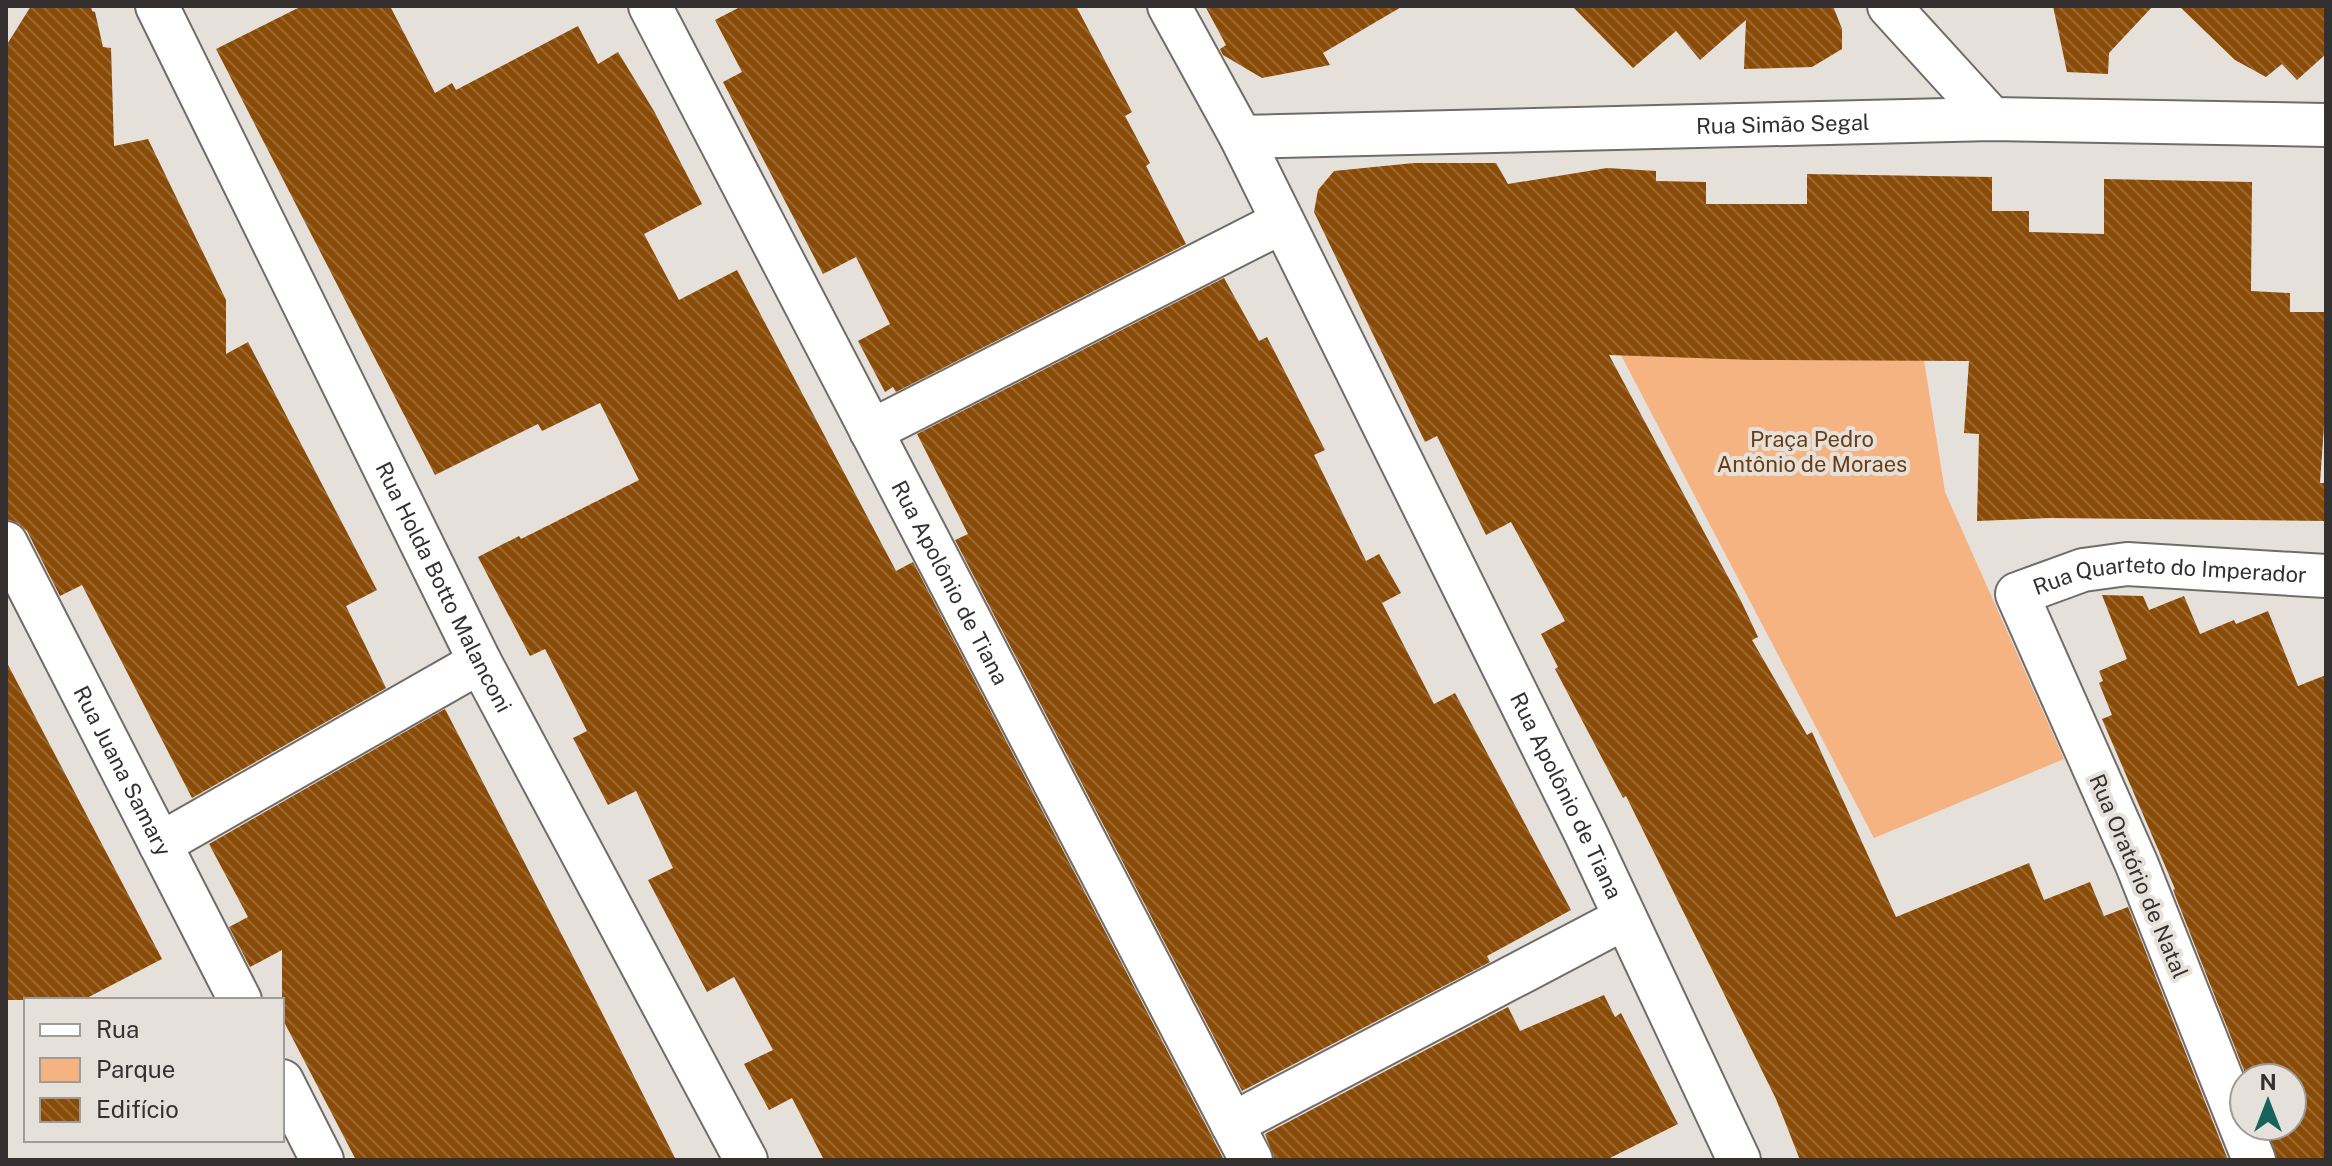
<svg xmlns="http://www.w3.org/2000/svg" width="2332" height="1166" viewBox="0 0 2332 1166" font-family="'Public Sans',sans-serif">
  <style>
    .park { fill: #f4b380 }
    .building { fill: url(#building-back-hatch) }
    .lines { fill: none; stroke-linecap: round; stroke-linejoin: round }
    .street-casing { stroke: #726c69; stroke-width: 46 }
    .street { stroke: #fff; stroke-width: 42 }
    .labels { text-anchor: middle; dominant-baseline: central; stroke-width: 8; stroke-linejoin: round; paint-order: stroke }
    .street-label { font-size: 22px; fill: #33302f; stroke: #e6e0db }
    .park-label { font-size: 22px; fill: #6b3d12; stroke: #e6e0db }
  </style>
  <defs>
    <pattern id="building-back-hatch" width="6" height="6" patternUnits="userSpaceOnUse" patternTransform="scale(2)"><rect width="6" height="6" fill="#8a4b06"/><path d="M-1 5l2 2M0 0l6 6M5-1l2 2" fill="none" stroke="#986835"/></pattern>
  </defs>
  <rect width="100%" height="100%" fill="#e6e0db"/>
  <path class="park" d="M1601,317L1919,329L1945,492L2064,759L1874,838Z"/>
  <g class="building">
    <path d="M31,6H91L92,11L95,12L103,47L111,48L114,146L148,139L226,300V354L248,342L377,590L346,606L386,688L192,798L82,585L60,596L27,531L18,523L6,519V46Z"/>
    <path d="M302,6H390L435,93L452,83L456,90L578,26L598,64L618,52L654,111L702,204L644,234L679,300L737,270L896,571L913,562L1224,1160H824L792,1098L769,1110L744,1064L773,1050L734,977L707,992L648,880L673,868L636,791L608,805L573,738L587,731L545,649L530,656L478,557L519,536L521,539L639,480L600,403L542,431L538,424L435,475L216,49Z"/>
    <path d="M742,6H1076L1132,112L1125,116L1150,163L1146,166L1186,244L896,392L893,387L885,392L858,341L890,324L856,257L823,274L723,82L742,72L715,20Z"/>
    <path d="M1205,6H1403L1323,53L1330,65L1262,78L1223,55L1220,49L1226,45Z"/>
    <path d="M1572,6H1833L1842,29V49L1812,67L1744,69L1746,20L1700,60L1676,31L1633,68Z"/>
    <path d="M2053,6H2153L2109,53L2108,74L2067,72Z"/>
    <path d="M2179,6H2326V54L2297,80L2282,64L2266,77L2235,60Z"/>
    <path d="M1414,163H1496L1508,184L1607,168L1656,171V181L1706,182V204H1807V174L1992,177V211H2029V232L2104,234V179L2252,182L2251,291L2290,293V312H2324L2326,397L2320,483H2326V521L2050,518L1977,521L1979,434L1964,433L1969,361L1755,360L1609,355L1741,601L1758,637L1752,640L1807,735L1812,732L1896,917L2029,863L2044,900L2090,882L2104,916L2128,907L2228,1160H1800L1776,1099L1626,796L1623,798L1555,669L1558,667L1541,634L1565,621L1511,522L1486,535L1437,436L1425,442L1314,212L1318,190L1334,171Z"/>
    <path d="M1224,278L1259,341L1267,337L1325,450L1314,455L1366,561L1379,554L1401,593L1382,603L1434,704L1455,693L1571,910L1487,956L1490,962L1242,1091L955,540L968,534L917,434Z"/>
    <path d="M2102,595L2143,596L2149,610L2184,596L2200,634L2234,620L2236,624L2268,611L2298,686L2326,675V1160H2277L2266,1126H2292V1078H2247L2173,890L2175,889L2102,719L2112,715L2099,683L2103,681L2099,671L2127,659Z"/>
    <path d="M6,661L162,959L83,1000H6Z"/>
    <path d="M445,709L594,997L676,1160H356L282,1018V950L250,967L229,927L248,917L209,844Z"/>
    <path d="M1604,995L1615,1017L1621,1013L1678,1124L1606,1160H1275L1265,1134L1508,1007L1520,1031Z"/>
  </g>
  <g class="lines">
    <defs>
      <g id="street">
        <path id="s1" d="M157,6L480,662L746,1160"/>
        <path id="s2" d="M650,6L1251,1160"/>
        <path id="s3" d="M1169,6L1241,137L1586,834L1739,1160"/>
        <path d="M1889,6L1992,119"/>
        <path id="s4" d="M1241,137L1992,119L2326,125"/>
        <path d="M871,431L1282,222"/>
        <path id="s5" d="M6,543L240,1000"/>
        <path d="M160,844L480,662"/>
        <path d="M282,1081L322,1160"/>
        <path d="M1232,1124L1625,918"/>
        <path id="s6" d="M2254,1160L2137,865L2017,594L2083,570L2127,564L2326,576"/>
      </g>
    </defs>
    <use href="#street" class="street-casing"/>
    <use href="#street" class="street"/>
  </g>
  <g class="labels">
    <g class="street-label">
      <text stroke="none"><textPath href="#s4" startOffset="542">Rua Simão Segal</textPath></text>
      <text stroke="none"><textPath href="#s2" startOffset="650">Rua Apolônio de Tiana</textPath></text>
      <text stroke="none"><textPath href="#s6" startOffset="770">Rua Quarteto do Imperador</textPath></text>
      <text stroke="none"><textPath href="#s1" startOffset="648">Rua Holda Botto Malanconi</textPath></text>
      <text stroke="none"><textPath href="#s5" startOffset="256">Rua Juana Samary</textPath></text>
      <text stroke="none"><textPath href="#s3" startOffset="884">Rua Apolônio de Tiana</textPath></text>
      <text transform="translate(2139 876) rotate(67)">Rua Oratório de Natal</text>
    </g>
    <g class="park-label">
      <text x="1812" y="439">Praça Pedro<tspan x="1812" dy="25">Antônio de Moraes</tspan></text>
    </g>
  </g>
  <rect width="2332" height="1166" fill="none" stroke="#33302f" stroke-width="16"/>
  <rect x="24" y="998" width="260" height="144" fill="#e6e0db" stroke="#9e9a96" stroke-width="2"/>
  <rect x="40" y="1024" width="40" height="12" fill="#ffffff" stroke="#9e9a96" stroke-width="2"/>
  <text x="96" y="1038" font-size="24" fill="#33302f">Rua</text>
  <rect x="40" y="1058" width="40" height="24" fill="#f4b380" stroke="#9e9a96" stroke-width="2"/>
  <text x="96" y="1078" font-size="24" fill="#33302f">Parque</text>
  <rect x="40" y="1098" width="40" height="24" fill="url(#building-back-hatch)" stroke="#9e9a96" stroke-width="2"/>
  <text x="96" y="1118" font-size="24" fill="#33302f">Edifício</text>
  <g transform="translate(2268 1102)"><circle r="38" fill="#e6e0db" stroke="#9e9a96" stroke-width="2"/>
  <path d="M0-6L14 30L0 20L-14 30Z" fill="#16635c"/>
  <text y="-12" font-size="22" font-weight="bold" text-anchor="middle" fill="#33302f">N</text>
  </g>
</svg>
